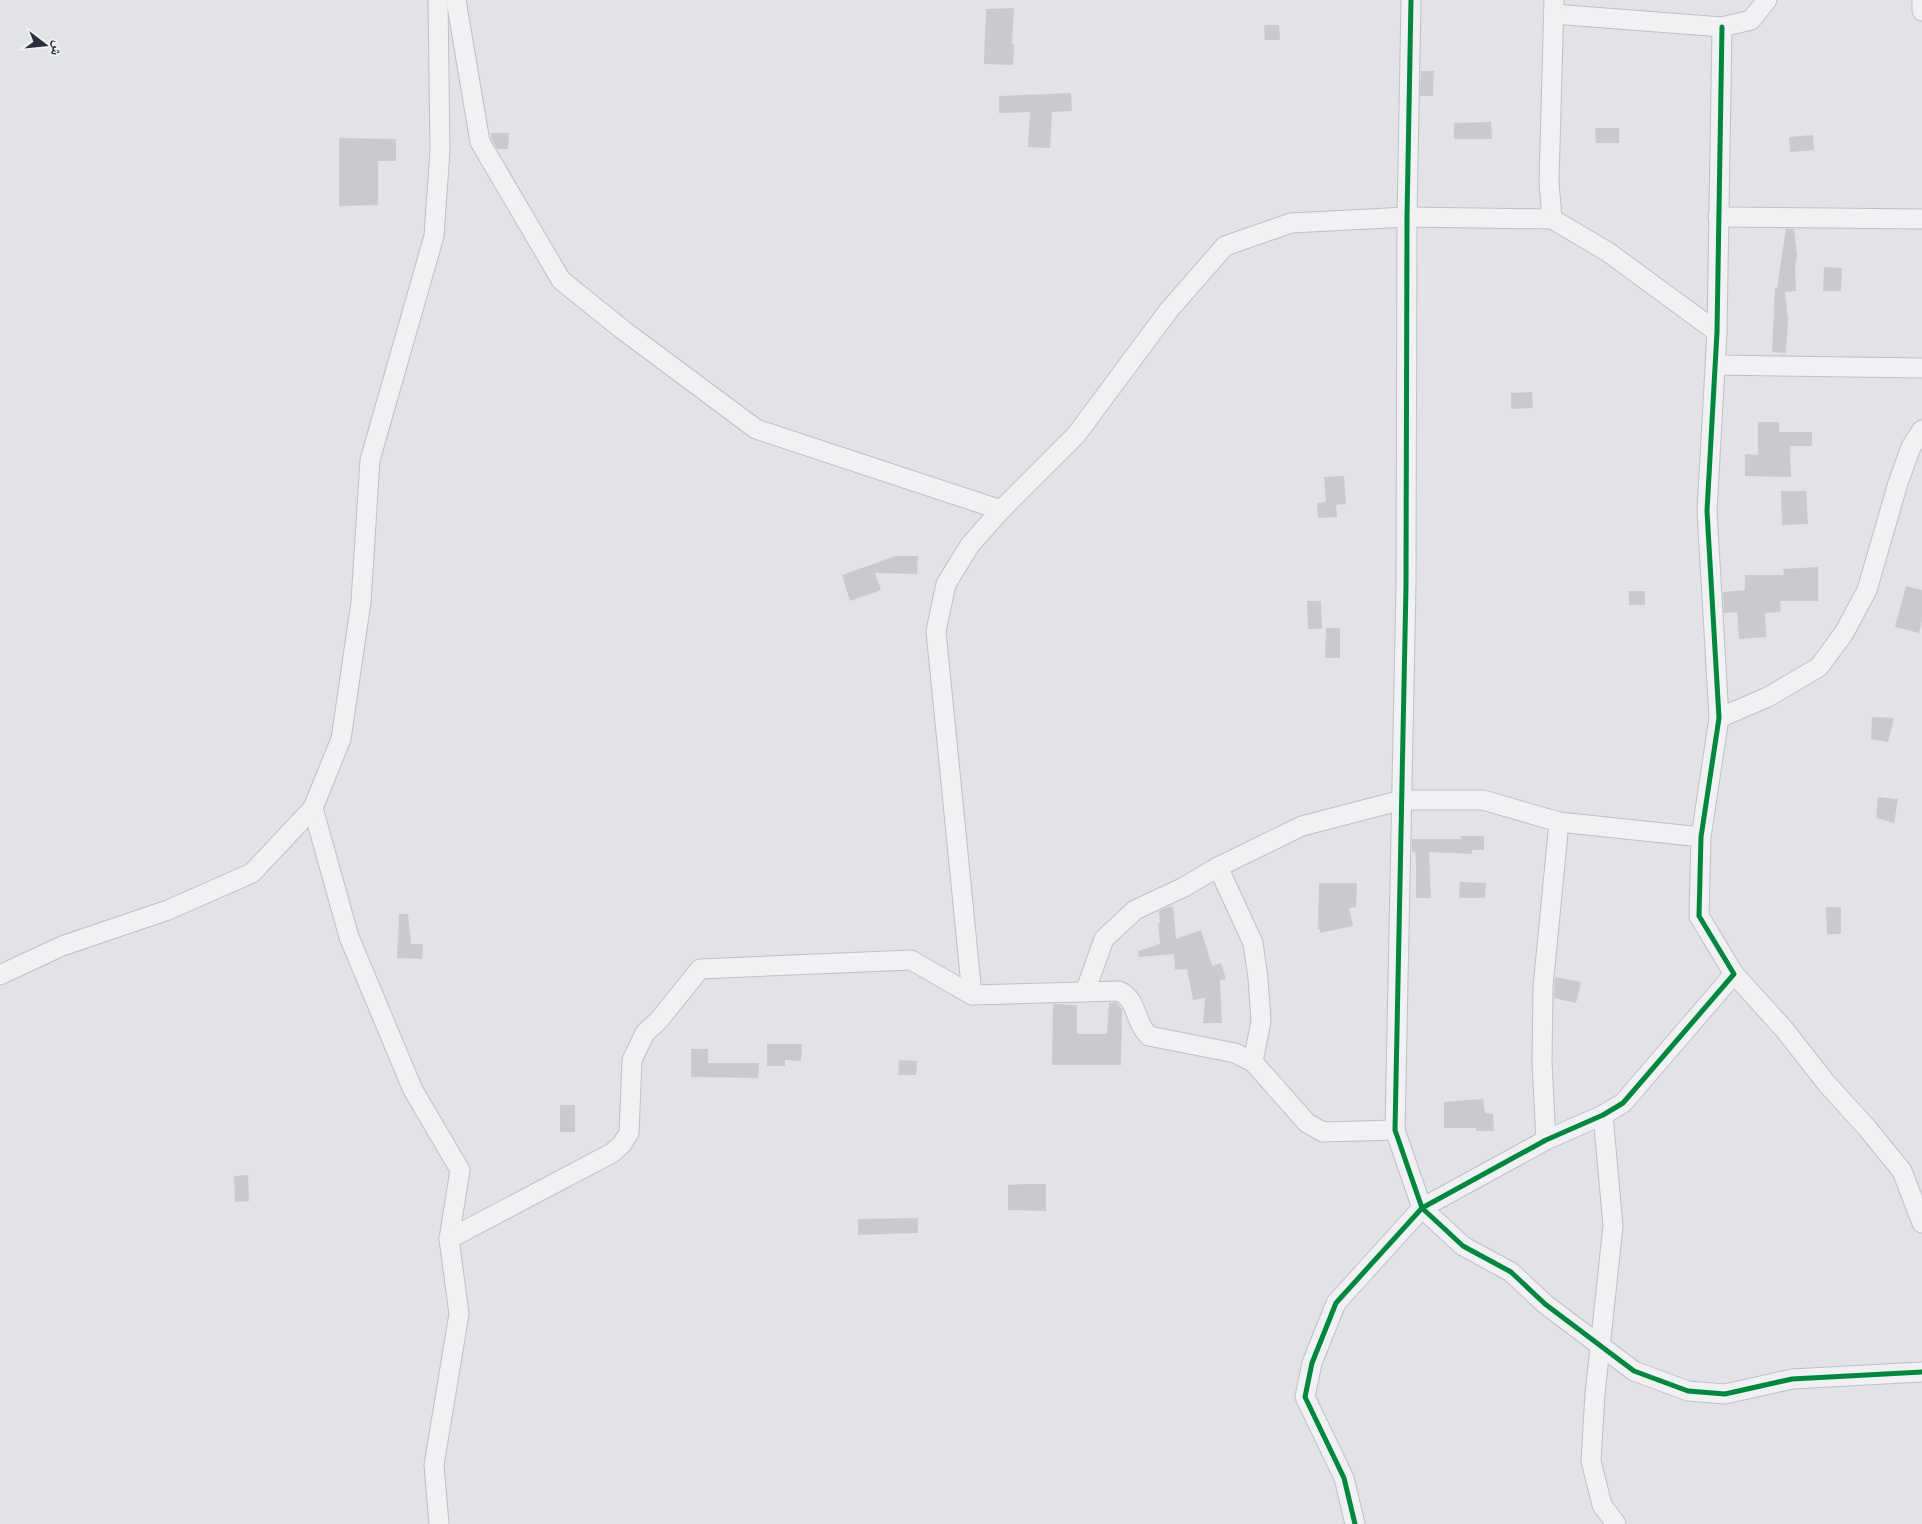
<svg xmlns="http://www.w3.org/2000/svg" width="1922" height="1524" viewBox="0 0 1922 1524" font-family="'PT Sans Narrow','Noto Naskh Arabic',sans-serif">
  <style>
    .building { fill: #c9cace }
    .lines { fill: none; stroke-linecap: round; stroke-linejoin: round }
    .minor-casing { stroke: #bfc0c3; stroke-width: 21 }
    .minor { stroke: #f0f1f3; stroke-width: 19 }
    .cycleway-casing { stroke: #eff1f5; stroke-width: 8 }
    .cycleway { stroke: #00873e; stroke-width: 5 }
  </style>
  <rect width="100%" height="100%" fill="#e2e3e6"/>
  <g class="building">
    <path d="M1014,8L1012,44H1014L1013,65L984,64L986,9Z"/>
    <path d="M1264,25H1279L1280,40H1265Z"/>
    <path d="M1421,71H1434L1433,96H1420Z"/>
    <path d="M1071,93L1072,111L1052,112L1050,148L1028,147L1030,112L999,113V96Z"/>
    <path d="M1491,122L1492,139H1454V123Z"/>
    <path d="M1595,128H1619V143H1596Z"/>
    <path d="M491,133H509L508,149H497L491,138Z"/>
    <path d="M1813,135L1814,150L1790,152L1789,137Z"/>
    <path d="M339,138L396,139V161H378V205L339,206Z"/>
    <path d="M1786,229H1794L1797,256L1795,268L1796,291L1785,292L1788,320L1786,353L1772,352L1775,288H1777Z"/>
    <path d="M1824,267L1842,268L1841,291H1823Z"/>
    <path d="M1532,392L1533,408L1511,409V393Z"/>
    <path d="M1758,422H1779V432H1812V446H1790L1791,477L1745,476V454L1758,455Z"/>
    <path d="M1344,476L1346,504L1336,505L1337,517L1318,518L1317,503L1326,502L1324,477Z"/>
    <path d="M1781,491H1806L1808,524L1782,525Z"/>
    <path d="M896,556H918L917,574L875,573L881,590L850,601L842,575Z"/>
    <path d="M1818,567V601H1780L1781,612L1765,613L1766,637L1739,639L1737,612L1724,613L1723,592L1745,590V575H1784L1783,569Z"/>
    <path d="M1906,586L1922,590V621L1919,633L1895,627Z"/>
    <rect x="1629" y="591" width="16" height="14"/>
    <path d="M1307,601H1321L1322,629H1308Z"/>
    <path d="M1326,628H1340V658H1325Z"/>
    <path d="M1872,717L1894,718L1888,742L1871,739Z"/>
    <path d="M1878,797L1898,799L1894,823L1876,818Z"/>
    <path d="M1461,836H1484V850H1472V854L1429,852L1431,898H1416V857L1415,852H1412V839H1461Z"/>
    <path d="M1460,882L1486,883L1485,898H1459Z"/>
    <path d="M1319,883H1357L1356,907L1349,908L1353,926L1320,933V929H1318Z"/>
    <path d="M1168,907H1173L1176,939L1201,930L1212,966L1221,963L1226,979L1220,980L1222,1023H1203L1205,998L1193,1000L1187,969L1175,970L1174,954L1139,957L1138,951L1160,944L1158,923H1160L1159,911Z"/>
    <path d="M1826,907H1841V934H1827Z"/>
    <path d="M399,914H408L411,944H423L422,959L397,958Z"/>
    <path d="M1555,977L1581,982L1576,1003L1554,998Z"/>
    <path d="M1116,1002L1122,1009L1121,1065H1052L1053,1004L1077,1005V1034H1107L1109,1003Z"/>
    <path d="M767,1044H802L801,1061L785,1060V1066H767Z"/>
    <path d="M691,1049H708V1063H759L758,1078L691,1077Z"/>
    <path d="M899,1060L917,1061L916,1075H898Z"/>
    <path d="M1483,1099L1485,1113L1493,1114L1494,1131H1476V1128H1444V1102Z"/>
    <rect x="560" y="1105" width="15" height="27"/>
    <path d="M248,1175L249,1201L235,1202L234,1176Z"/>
    <path d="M1026,1184H1046V1211L1008,1210V1185Z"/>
    <path d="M918,1218V1233L858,1235V1219Z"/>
  </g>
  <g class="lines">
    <defs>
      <g id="minor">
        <path d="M456,0L480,142L561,280L623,330L756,429L1001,510"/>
        <path d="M1411,0L1407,217L1406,586L1395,1130L1422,1208L1463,1246L1511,1272L1545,1304L1634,1371L1688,1391L1725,1394L1792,1379L1922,1372"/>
        <path d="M1922,0V11"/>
        <path d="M1553,14L1722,27L1751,20L1767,0"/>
        <path d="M1718,217L1922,219"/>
        <path d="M1552,219L1549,182L1554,0"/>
        <path d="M1716,365L1922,368"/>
        <path d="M1719,718L1768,697L1819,667L1844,633L1867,590L1898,483L1911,447L1922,430"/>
        <path d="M313,808L349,937L413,1090L460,1170L449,1239L459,1314L434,1465L439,1524"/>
        <path d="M1218,867L1253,943L1258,978L1261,1021L1253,1062"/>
        <path d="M1734,974L1784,1029L1827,1084L1867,1128L1902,1171L1922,1223"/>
        <path d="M0,975L62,946L168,910L252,873L313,808L341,739L361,602L370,460L434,236L440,150L438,0"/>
        <path d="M1085,992L1104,939L1135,910L1184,887L1218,867L1302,826L1402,800H1483L1559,822L1701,837"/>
        <path d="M972,995L936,631L946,584L970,545L1001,510L1076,435L1169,310L1225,246L1291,223L1407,217L1552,219L1608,252L1717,332"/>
        <path d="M1603,1115L1613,1226L1595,1394L1591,1461L1602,1505L1616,1524"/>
        <path d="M1546,1140L1542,1063L1543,987L1559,822"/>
        <path d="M449,1239L612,1153L622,1144L629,1133L632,1060L645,1033L659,1020L700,969L911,960L972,995L1119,991C1138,999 1134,1022 1149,1036L1235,1053L1253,1062L1307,1123L1323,1132L1395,1130"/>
        <path d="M1355,1524L1344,1478L1305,1397L1312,1363L1336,1303L1422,1208L1546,1140L1603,1115L1623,1103L1734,974L1699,916L1701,837L1719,718L1707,511L1717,332L1722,27"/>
      </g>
    </defs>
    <use href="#minor" class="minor-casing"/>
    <use href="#minor" class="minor"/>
    <defs>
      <g id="cycleway">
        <path d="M1411,0L1407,217L1406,586L1395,1130L1422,1208L1463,1246L1511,1272L1545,1304L1634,1371L1688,1391L1725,1394L1792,1379L1922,1372"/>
        <path d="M1355,1524L1344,1478L1305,1397L1312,1363L1336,1303L1422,1208L1546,1140L1603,1115L1623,1103L1734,974L1699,916L1701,837L1719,718L1707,511L1717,332L1722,27"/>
      </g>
    </defs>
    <use href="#cycleway" class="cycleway-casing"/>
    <use href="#cycleway" class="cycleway"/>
  </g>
  <g transform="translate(45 45) rotate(106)" stroke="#eff1f5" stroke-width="4" paint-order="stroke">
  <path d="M0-4L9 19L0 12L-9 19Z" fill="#2a2e3d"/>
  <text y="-8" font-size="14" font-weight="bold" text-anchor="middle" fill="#2a2e3d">ش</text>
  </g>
</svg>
